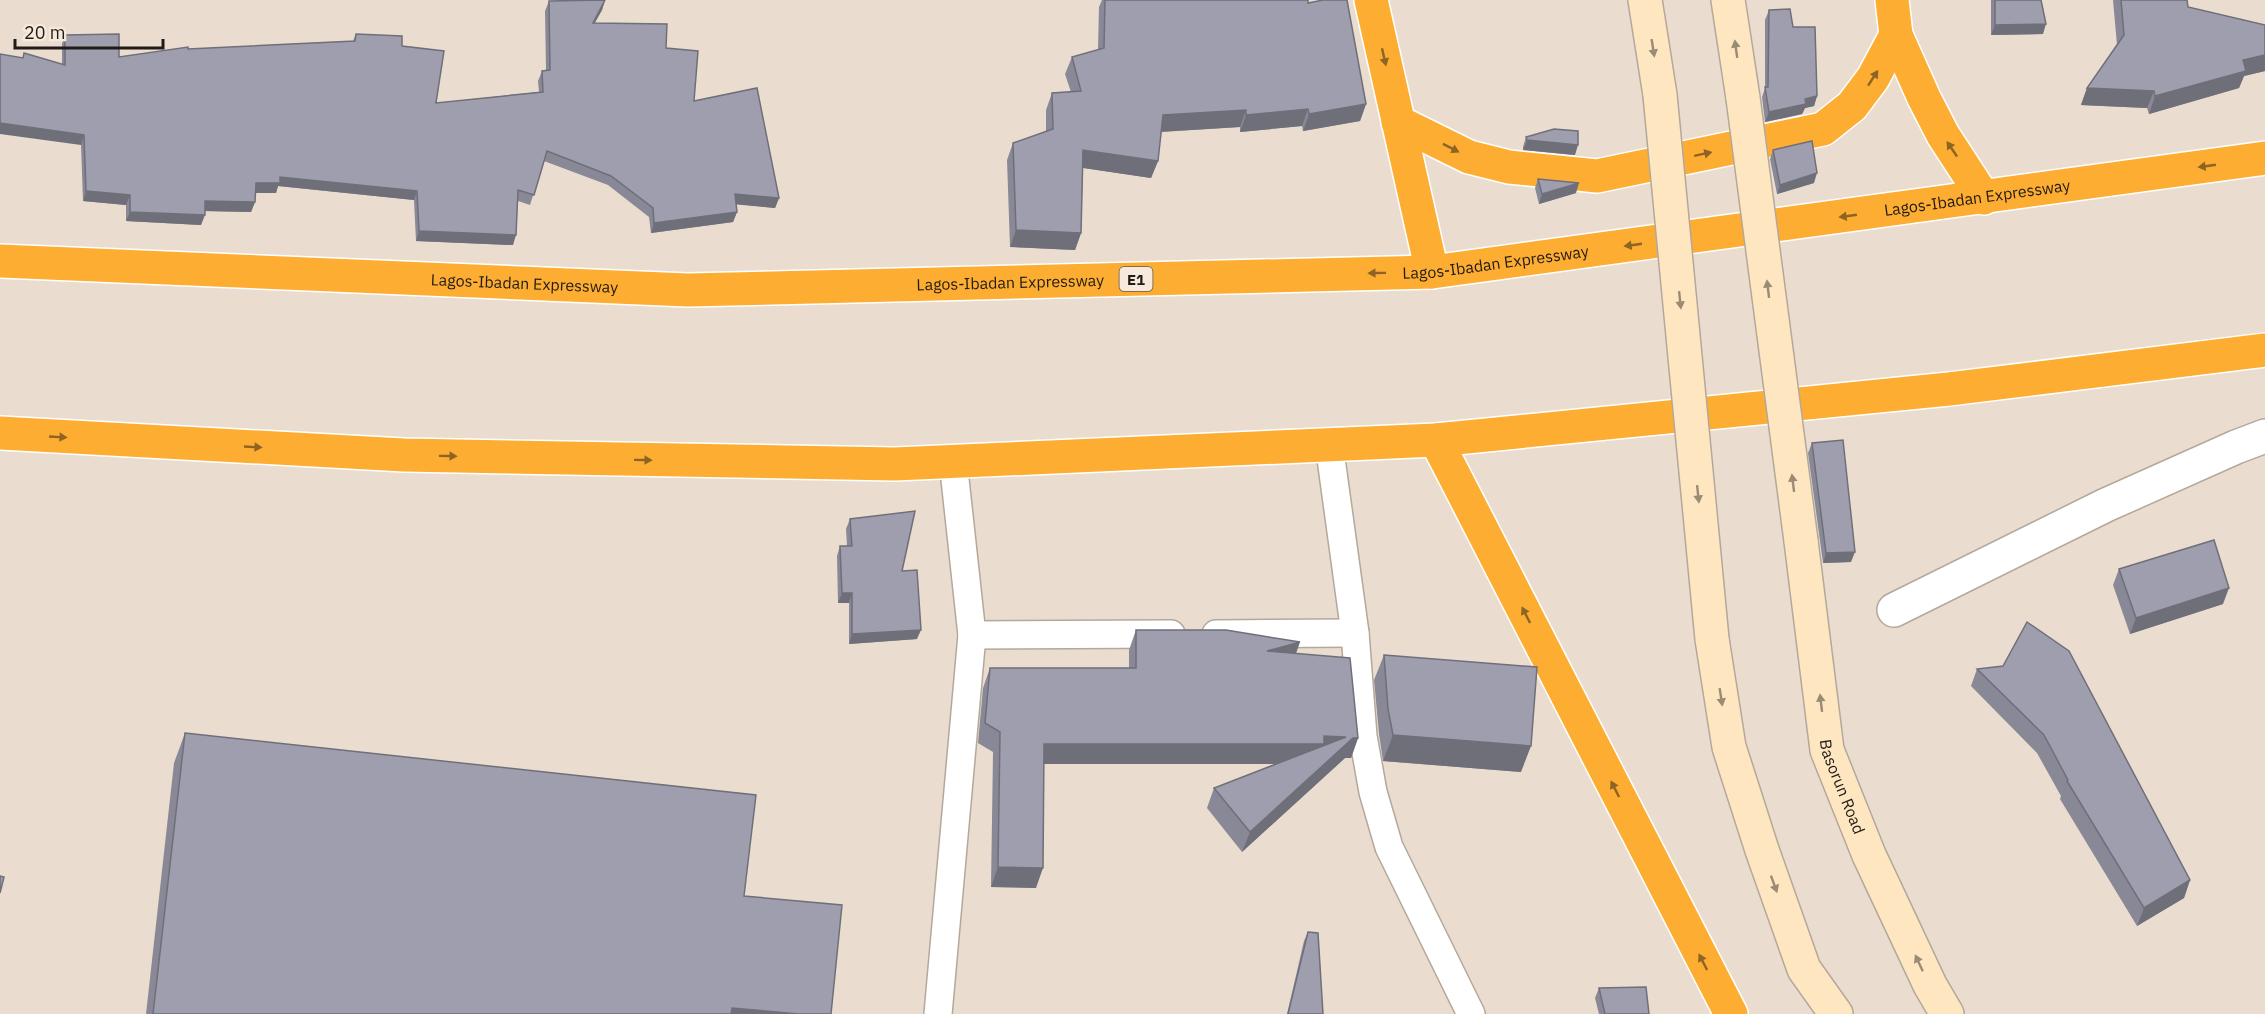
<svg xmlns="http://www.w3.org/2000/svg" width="2265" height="1014" viewBox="0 0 2265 1014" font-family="'IBM Plex Sans',sans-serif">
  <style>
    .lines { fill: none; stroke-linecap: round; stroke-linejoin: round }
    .service-casing { stroke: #b4a89b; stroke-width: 30 }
    .minor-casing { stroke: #b4a89b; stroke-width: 36 }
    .secondary-casing { stroke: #b4a89b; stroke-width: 36 }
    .motorway-casing { stroke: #fff; stroke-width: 36 }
    .service { stroke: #fff; stroke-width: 27 }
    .minor { stroke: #fff; stroke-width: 33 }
    .secondary { stroke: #fee6c1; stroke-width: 33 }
    .motorway { stroke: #fdad31; stroke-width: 33 }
    .secondary-bridge-casing { stroke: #b4a89b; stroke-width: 36; stroke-linecap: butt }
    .secondary-bridge { stroke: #fee6c1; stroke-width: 33 }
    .wall { fill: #898896 }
    .shaded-wall { fill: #6f6f7a }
    .building { fill: #9f9eae; stroke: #6f6f7a; stroke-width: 1.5 }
    .oneway { fill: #9a8b74 }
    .oneway2 { fill: #8e6424 }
    .labels { text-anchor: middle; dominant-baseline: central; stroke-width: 4.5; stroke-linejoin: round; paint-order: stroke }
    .shield { fill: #f7eadc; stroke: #605951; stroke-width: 1.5 }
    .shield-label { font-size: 15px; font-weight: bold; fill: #201b16 }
    .street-label { font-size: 16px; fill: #201b16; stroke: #f7eadc }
  </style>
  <rect width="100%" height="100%" fill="#eaddcf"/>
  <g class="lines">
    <defs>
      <g id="service">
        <path d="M1329,444L1355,633L1363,736L1373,792L1389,847L1471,1014"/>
        <path d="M1216,634L1355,633"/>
        <path d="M972,635L1171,634"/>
        <path d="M938,1014L972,635L953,461"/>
      </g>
      <path id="minor" d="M1894,610L2106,505L2236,447L2265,436"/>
      <g id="secondary">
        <path d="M1645,0L1660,95"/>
        <path d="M1728,0L1743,98"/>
        <path id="s1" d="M1801,541L1827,750L1869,855L1930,985L1947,1014"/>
        <path d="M1712,639L1729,747L1762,850L1804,969L1836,1014"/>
      </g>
      <g id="motorway">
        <path d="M1371,0L1432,272"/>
        <path d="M1892,0L1896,35L1924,98L1943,135L1984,198"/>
        <path d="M1398,122L1469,157L1509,167L1597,176L1823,129L1852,106L1873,78L1896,35"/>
        <path id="s2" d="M0,261L688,290L1432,272L2265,158"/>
        <path d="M0,433L404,455L895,464L1436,440L1949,389L2265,350"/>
        <path d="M1436,440L1731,1014"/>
      </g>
    </defs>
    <use href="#service" class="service-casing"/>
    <use href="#minor" class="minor-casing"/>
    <use href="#secondary" class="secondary-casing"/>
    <use href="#motorway" class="motorway-casing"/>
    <use href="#service" class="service"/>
    <use href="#minor" class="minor"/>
    <use href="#secondary" class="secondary"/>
    <use href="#motorway" class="motorway"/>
    <defs>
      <g id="secondary-bridge">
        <path d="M1660,95L1712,639"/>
        <path d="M1743,98L1801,541"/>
      </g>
    </defs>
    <use href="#secondary-bridge" class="secondary-bridge-casing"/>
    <use href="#secondary-bridge" class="secondary-bridge"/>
  </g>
  <g class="wall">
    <path d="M605,0L602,10L595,23L666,48L694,101L779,198L775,208L736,204L737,212L733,222L651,233L649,217L608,185L544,161L530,205L518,201L513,245L416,241L414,200L278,186L276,193H255V202L251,212L205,211L201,225L126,221V205L83,201L81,145L62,64V44L65,35L119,57L188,49L353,41L356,34L402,46L436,103L539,92L538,81L542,71L546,70L545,11L549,1Z"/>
    <path d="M1102,0H1308V3L1366,104L1360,121L1303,131L1302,126L1240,132V127L1161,132L1158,161L1151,178L1083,168L1081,233L1075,250L1010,247L1007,160L1013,143L1046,131V110L1052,93L1071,92L1065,74L1072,57L1098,50L1099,7Z"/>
    <path d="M1991,0H2041L2043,34L1991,35Z"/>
    <path d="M2113,0H2187L2188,7L2265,25V71L2244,76L2239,88L2149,114L2147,108L2081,105L2087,88L2117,45Z"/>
    <path d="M1769,10L1793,27L1817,96L1814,106L1805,108L1802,114L1765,122L1762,97L1765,88V20Z"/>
    <path d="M1526,137L1575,155L1523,150V147Z"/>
    <path d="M1773,150L1814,183L1777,194L1770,159Z"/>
    <path d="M1538,179L1576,193L1539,204L1535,188Z"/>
    <path d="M1812,443L1851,562L1823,563L1808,453Z"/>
    <path d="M850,519L902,571L917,639L849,644V603H838L837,556L840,546H847L846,529Z"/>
    <path d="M2119,569L2223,604L2130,634L2113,585Z"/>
    <path d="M1136,630L1296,654L1358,738L1351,758H1345L1242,852L1207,808L1214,788L1276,764H1044L1036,888L991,887L993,752L978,743L983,688L990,668H1129V650Z"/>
    <path d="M1384,655L1521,772L1383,761L1379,734L1374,680Z"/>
    <path d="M1977,669L2190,880L2184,898L2137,926L2060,799L2061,796L2037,753L1971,686Z"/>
    <path d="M185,733L744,896L831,1014H146L174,763Z"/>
    <path d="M1308,932L1323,1014H1287L1304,941Z"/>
    <path d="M1599,988L1649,1014H1599L1595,998Z"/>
  </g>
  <g class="shaded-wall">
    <path d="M605,0L602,10L589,32L593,23Z"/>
    <path d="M2046,24L2043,34L1991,35L1995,25Z"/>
    <path d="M2265,55V71L2244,76L2239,88L2149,114L2155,96L2243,60Z"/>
    <path d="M2087,88L2154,91L2147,108L2081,105Z"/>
    <path d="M1817,96L1814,106L1805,108L1802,114L1765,122L1769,112L1805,99Z"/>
    <path d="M1366,104L1360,121L1303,131L1309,114Z"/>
    <path d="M1308,109L1302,126L1240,132L1246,115Z"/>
    <path d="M1246,110L1240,127L1157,132L1163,115Z"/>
    <path d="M0,123L84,135L81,145L0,134Z"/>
    <path d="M1527,140L1578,145L1575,155L1523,150Z"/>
    <path d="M1083,150L1158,161L1151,178L1077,167Z"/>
    <path d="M1817,173L1814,183L1777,194L1780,185Z"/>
    <path d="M280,177L417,191L414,200L278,186L276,193H252L256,183Z"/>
    <path d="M1579,183L1576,193L1539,204L1542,194Z"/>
    <path d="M86,191L130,195L126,205L83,201Z"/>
    <path d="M735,194L779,198L775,208L732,204Z"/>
    <path d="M205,201L255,202L251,212L202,211Z"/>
    <path d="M130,212L205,215L201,225L126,221Z"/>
    <path d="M737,212L733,222L651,233L654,223Z"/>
    <path d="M1016,230L1081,233L1075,250L1010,247Z"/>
    <path d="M419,231L516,235L513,245L416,241Z"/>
    <path d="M1855,552L1851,562L1823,563L1826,553Z"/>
    <path d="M2229,588L2223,604L2130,634L2136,618Z"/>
    <path d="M842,593H852L849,603H838Z"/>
    <path d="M921,630L917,639L849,644L852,634Z"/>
    <path d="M1300,642L1293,662L1267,651Z"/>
    <path d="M1393,735L1531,746L1521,772L1383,761Z"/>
    <path d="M1324,736L1358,738L1351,758H1345L1242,852L1250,832L1316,764H1037L1044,744Z"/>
    <path d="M998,867L1043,868L1036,888L991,887Z"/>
    <path d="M2190,880L2184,898L2137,926L2144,908Z"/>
    <path d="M732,1008L799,1014H729Z"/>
  </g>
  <g class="building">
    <path d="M605,0L593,23L667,24L666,48L698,51L694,101L757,88L779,198L735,194L737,212L654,223L653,208L611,176L547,151L534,195L518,190L516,235L419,231L417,191L280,177V183H256L255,202L205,201V215L130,212V195L86,191L84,135L0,123V54L23,58L24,53L65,65V35L119,34V57L188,47V49L355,41L356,34L402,36V46L444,51L436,103L543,92L542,71L550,70L549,1Z"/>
    <path d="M1105,0H1308V3L1323,0H1347L1366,104L1309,114L1308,109L1246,115V110L1163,115L1158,161L1083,150L1081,233L1016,230L1013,143L1053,129L1052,93L1081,91L1072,57L1104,48Z"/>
    <path d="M1995,0H2041L2046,24L1995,25Z"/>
    <path d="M2121,0H2187L2188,7L2265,25V55L2243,60L2246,71L2155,96L2154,91L2087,88L2124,35Z"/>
    <path d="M1790,9L1793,27H1815L1817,96L1805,99L1806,104L1769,112L1765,87H1768L1769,10Z"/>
    <path d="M1554,129L1578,131V145L1527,140L1526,137Z"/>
    <path d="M1812,141L1817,173L1780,185L1773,150Z"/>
    <path d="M1538,179L1579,183L1542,194Z"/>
    <path d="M1843,440L1855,552L1826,553L1812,443Z"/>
    <path d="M915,511L902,571L917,570L921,630L852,634V593H842L840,546H852L850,519Z"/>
    <path d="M2214,540L2229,588L2136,618L2119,569Z"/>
    <path d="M2027,622L2069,651L2190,880L2144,908L2067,781L2068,780L2044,735L1977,669L2003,666Z"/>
    <path d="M1136,630H1226L1300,642L1267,651L1350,658L1358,738H1353L1250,832L1214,788L1346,737L1324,736V744H1044L1043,868L998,867L1000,732L985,723L990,668H1136Z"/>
    <path d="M1384,655L1537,667L1531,746L1393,735L1388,709Z"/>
    <path d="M185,733L756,795L744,896L842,905L831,1014H799L732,1008L731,1014H153Z"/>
    <path d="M0,876L4,877L0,893Z"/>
    <path d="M1308,932L1318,933L1323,1014H1288Z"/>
    <path d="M1646,987L1649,1014H1605L1599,988Z"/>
  </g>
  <defs><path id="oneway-solid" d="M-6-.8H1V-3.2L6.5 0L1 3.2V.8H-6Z" transform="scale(1.5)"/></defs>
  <g class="oneway">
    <use href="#oneway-solid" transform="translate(1653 48) rotate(81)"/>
    <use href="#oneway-solid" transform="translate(1736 49) rotate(-98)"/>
    <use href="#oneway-solid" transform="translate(1768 289) rotate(-97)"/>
    <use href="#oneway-solid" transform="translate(1680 300) rotate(84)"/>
    <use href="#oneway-solid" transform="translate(1793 483) rotate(-97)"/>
    <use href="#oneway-solid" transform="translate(1698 494) rotate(84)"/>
    <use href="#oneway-solid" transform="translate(1721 697) rotate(81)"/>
    <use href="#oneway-solid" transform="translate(1821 703) rotate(-97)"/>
    <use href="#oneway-solid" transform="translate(1774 884) rotate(70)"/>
    <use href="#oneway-solid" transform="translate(1919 963) rotate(-115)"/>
  </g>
  <g class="oneway2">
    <use href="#oneway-solid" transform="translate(1384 57) rotate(77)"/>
    <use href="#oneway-solid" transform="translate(1873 78) rotate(-57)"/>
    <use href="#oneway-solid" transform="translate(1451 148) rotate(27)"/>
    <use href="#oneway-solid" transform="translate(1952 149) rotate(-124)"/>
    <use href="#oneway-solid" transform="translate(1703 154) rotate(-12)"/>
    <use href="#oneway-solid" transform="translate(2207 166) rotate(172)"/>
    <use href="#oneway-solid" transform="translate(1848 216) rotate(172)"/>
    <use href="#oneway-solid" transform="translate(1633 245) rotate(172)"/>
    <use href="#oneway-solid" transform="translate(1377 273) rotate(179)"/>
    <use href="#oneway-solid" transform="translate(58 437) rotate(3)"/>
    <use href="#oneway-solid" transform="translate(253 447) rotate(3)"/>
    <use href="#oneway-solid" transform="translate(448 456) rotate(1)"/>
    <use href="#oneway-solid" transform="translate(643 460) rotate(1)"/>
    <use href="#oneway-solid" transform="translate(1526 615) rotate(-117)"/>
    <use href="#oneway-solid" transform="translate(1615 789) rotate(-117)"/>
    <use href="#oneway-solid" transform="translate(1703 962) rotate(-117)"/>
  </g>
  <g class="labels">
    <rect class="shield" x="1119.5" y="267" width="33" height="24" rx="4.5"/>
    <g class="shield-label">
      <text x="1136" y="279">E1</text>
    </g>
    <g class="street-label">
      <text stroke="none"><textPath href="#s2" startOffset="1983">Lagos-Ibadan Expressway</textPath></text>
      <text stroke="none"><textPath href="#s2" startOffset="1497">Lagos-Ibadan Expressway</textPath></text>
      <text stroke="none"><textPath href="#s2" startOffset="1011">Lagos-Ibadan Expressway</textPath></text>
      <text stroke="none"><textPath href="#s2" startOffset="525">Lagos-Ibadan Expressway</textPath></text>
      <text stroke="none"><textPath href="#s1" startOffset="250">Basorun Road</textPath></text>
    </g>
  </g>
  <path d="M15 39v9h148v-9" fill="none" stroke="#201b16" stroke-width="3"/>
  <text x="24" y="39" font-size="18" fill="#201b16" stroke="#f7eadc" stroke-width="4.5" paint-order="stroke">20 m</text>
</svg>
